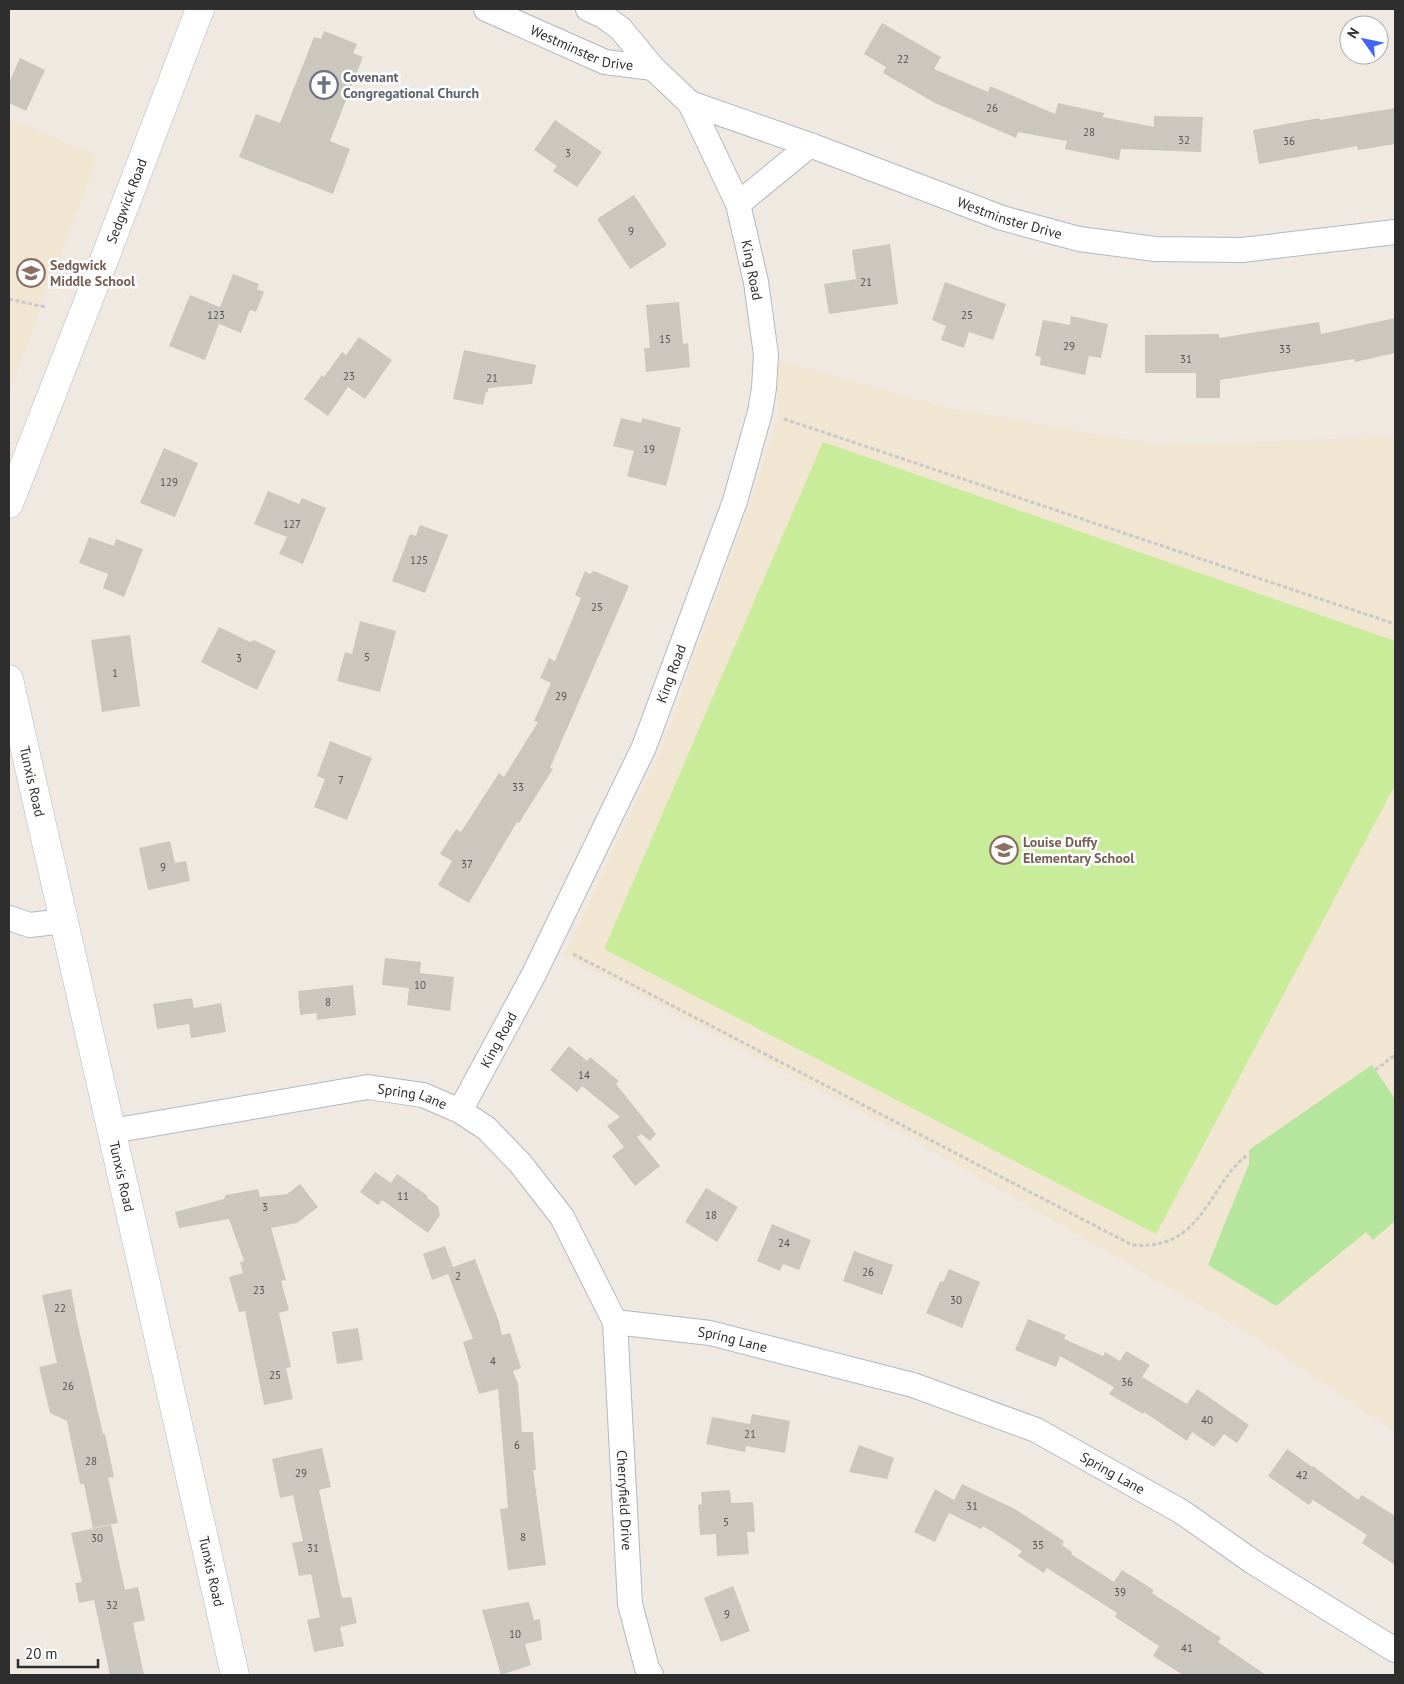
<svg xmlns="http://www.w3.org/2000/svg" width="1404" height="1684" viewBox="0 0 1404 1684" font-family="'PT Sans',sans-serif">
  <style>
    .education { fill: #f0e6d1 }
    .green { fill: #b6e59e }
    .pitch { fill: #c9ec9a }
    .building { fill: #cbc7bf }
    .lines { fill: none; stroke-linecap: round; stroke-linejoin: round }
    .minor-casing { stroke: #b4b7c1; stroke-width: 26 }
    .tertiary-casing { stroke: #b4b7c1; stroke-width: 29 }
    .secondary-casing { stroke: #b4b7c1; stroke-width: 29 }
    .path { stroke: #c9c9c9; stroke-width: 3; stroke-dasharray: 4 2.5; stroke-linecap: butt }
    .minor { stroke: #fff; stroke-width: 24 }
    .tertiary { stroke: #fff; stroke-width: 28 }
    .secondary { stroke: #fff; stroke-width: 28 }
    .labels { text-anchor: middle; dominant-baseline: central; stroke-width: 5; stroke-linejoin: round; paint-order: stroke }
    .number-label { font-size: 11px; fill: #555452 }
    .street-label { font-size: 14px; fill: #2e2e2e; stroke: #fff }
    .worship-label { font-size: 14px; font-weight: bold; fill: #5b616d; stroke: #fff; text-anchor: start }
    .education-label { font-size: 14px; font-weight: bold; fill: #785e54; stroke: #fff; text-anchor: start }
  </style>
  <rect width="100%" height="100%" fill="#efe9e1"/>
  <g class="education">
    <path d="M9,118L98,156L9,391Z"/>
    <path d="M778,360L948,408L1159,445L1395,437V1432L1255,1337L907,1136L564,955L663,745L754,492L777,420Z"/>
  </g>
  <path class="green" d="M1372,1065L1395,1099V1221L1373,1240L1366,1232L1276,1306L1208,1265L1249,1164V1150Z"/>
  <path class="pitch" d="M823,442L1395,641V785L1156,1234L604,949Z"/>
  <g class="building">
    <path d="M882,23L941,57L934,69L988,92L990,86L1055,114L1058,103L1104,113L1103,117L1154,127V116L1203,117L1201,152L1121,149L1119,160L1065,149L1067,141L1018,132L1016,138L935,103L883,73L886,67L864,54Z"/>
    <path d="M324,31L357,44L353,53L363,57L330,141L350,149L333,194L239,157L256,114L280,123L314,37L321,39Z"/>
    <path d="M20,58L45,70L26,111L9,103V83Z"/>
    <path d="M1395,108V144L1358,150L1357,146L1259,164L1253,130L1319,118L1320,120Z"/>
    <path d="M555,120L602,152L577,187L553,171L557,166L534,150Z"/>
    <path d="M634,195L667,245L630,269L597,219Z"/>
    <path d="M890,244L898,304L829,314L824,284L856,279L852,250Z"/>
    <path d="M233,274L259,284L257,289L264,292L256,312L250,310L241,333L219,324L205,360L169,346L190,295L220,307Z"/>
    <path d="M945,282L1006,304L993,340L969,332L964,348L941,340L946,326L932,320Z"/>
    <path d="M679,302L683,344L688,343L690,367L646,372L644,348H650L646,305Z"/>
    <path d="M1071,316L1108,324L1101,358L1089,356L1085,375L1040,365L1041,357L1035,356L1043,320L1070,325Z"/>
    <path d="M1395,318V353L1355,362L1354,359L1220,380V398H1196V373H1145V335L1219,334V338L1319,322L1321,334Z"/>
    <path d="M359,337L392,360L365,399L348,387L328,416L304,399L322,375L324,377L342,352L346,355Z"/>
    <path d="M464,350L536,365L532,384L488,388V392H486L483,405L453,399Z"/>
    <path d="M621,418L641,423L642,418L681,428L666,486L627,476L634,451L613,446Z"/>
    <path d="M164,448L198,463L175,517L140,503Z"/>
    <path d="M268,491L299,504L302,498L326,508L303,564L279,554L287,537L254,524Z"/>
    <path d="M420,525L448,535L425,593L392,581L410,534L416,536Z"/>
    <path d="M89,537L114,546L116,539L143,549L124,597L103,588L108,574L79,563Z"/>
    <path d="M585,571L590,574L594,571L629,586L550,768L553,769L519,823L517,822L469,903L438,885L452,861L440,854L456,829L461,832L499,773L504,777L538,722L534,721L551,683L540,678L549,658L555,661L581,598L575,595Z"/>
    <path d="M360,621L396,631L380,692L337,681L345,652L352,654Z"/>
    <path d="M219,627L250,642L254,640L276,651L257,690L201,662Z"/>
    <path d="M130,635L140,706L102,712L91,640Z"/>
    <path d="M330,741L372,758L347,820L314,807L325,779L317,776Z"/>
    <path d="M170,841L175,863L186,861L190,881L148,890L139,848Z"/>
    <path d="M385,958L421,962L420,973L454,977L450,1011L407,1005L409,988L382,985Z"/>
    <path d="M353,985L356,1015L317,1020V1013L300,1015L298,991Z"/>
    <path d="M192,998L194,1008L221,1003L226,1032L191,1038L189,1024L157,1029L153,1004Z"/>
    <path d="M569,1046L587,1061L590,1057L619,1081L616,1084L656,1134L650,1141L641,1134L637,1137L660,1166L635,1186L612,1156L624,1147L607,1126L620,1117L582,1086L577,1092L550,1070Z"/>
    <path d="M375,1172L391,1183L397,1174L428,1196L427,1198L438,1206L440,1215L428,1233L382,1200L378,1205L360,1192Z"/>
    <path d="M300,1184L318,1207L297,1223L271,1228L286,1280L281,1281L289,1310L279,1313L291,1367L286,1368L293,1399L264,1405L245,1311L239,1312L229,1277L243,1273L240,1262L244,1261L229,1219L179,1228L175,1212L224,1199L226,1195L258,1189L260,1197L287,1194Z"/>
    <path d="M706,1188L738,1207L717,1242L685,1222Z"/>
    <path d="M772,1224L811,1240L799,1270L783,1264L780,1271L757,1261Z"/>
    <path d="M445,1246L453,1267L475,1259L499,1322L502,1335L510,1333L521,1368L513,1371L518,1384L522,1432H533L536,1470H533L546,1565L508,1570L500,1509L508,1508L498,1389L479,1394L463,1342L473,1339L448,1274L432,1280L423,1254Z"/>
    <path d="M854,1251L893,1265L882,1295L843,1281Z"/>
    <path d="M949,1269L980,1282L962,1328L926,1313L940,1282L944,1281Z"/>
    <path d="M71,1289L77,1321L103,1434H105L114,1477L108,1478L118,1523L93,1528L84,1484H80L67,1421L50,1413L39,1367L57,1363L42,1295Z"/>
    <path d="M1028,1319L1066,1335L1064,1339L1103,1356L1105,1352L1120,1361L1126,1351L1150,1365L1142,1377L1187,1404L1197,1389L1249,1425L1237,1443L1224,1434L1214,1447L1192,1432L1187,1441L1144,1412L1143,1414L1109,1394L1114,1387L1060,1356L1056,1367L1015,1350Z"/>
    <path d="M358,1328L363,1360L337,1364L332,1332Z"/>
    <path d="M752,1414L790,1421L785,1453L746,1446L745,1452L706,1444L712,1417L750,1424Z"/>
    <path d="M859,1445L894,1458L887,1479L849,1472Z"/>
    <path d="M322,1448L331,1487L319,1490L342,1598L351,1597L357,1623L340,1627L344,1646L314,1652L307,1620L320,1617L311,1574L299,1576L292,1543L303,1541L293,1495L280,1498L272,1459Z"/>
    <path d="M1287,1449L1312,1467L1313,1466L1358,1500L1362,1495L1395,1516V1565L1362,1543L1367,1535L1313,1500L1309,1505L1268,1476Z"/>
    <path d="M962,1484L1015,1509L1064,1541L1062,1545L1072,1552L1071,1554L1114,1582L1122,1570L1154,1590L1152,1593L1221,1638L1218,1642L1266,1675H1183L1153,1656L1159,1646L1115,1617L1117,1613L1047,1568L1044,1573L1018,1556L1022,1551L983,1526L981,1529L949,1513L935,1542L914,1532L935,1489L954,1500Z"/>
    <path d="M730,1490L731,1503L753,1502L755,1532H747L749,1554L717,1556L716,1534L700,1535L698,1505L702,1504L701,1492Z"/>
    <path d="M111,1525L125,1590L138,1587L145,1620L133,1623L144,1675H110L94,1600L79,1603L75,1583L82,1582L71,1533Z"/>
    <path d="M733,1586L750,1631L721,1642L704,1598Z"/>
    <path d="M529,1602L534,1620L540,1619L542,1640L525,1644L531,1665L501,1675L482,1610Z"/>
  </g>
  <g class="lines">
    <defs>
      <g id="minor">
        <path id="s1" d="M486,9L605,62L653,68"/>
        <path id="s2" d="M588,9L603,16L620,28L653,68L690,103L810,145L1002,218L1079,239L1155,249L1242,250L1395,232"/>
        <path d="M738,204L810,145"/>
        <path d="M9,918L30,925L64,921"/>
        <path id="s3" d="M460,1111L534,974L644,747L735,501L760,412L764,388L766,355L756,282L738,204L690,103"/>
        <path id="s4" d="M112,1131L368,1087L423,1095L460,1111L486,1128L520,1163L562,1217L615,1322L630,1604L647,1668L651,1675"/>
        <path id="s5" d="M615,1322L710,1333L913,1385L1036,1430L1182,1512L1253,1562L1395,1650"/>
      </g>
      <g id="tertiary">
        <path id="s6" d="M9,679L235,1675"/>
      </g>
      <g id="secondary">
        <path id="s7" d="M9,504L96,281L200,9"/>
      </g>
    </defs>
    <use href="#minor" class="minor-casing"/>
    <use href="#tertiary" class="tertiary-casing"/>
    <use href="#secondary" class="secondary-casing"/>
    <g class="path">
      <path d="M9,299L45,307"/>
      <path d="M784,419L1395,624"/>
      <path d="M573,954L1132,1245C1181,1249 1197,1222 1221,1185C1229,1173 1237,1162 1249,1154"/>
      <path d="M1375,1070L1395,1055"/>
    </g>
    <use href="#minor" class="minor"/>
    <use href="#tertiary" class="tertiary"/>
    <use href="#secondary" class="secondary"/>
  </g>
  <defs>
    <symbol id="church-ring" viewBox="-11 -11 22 22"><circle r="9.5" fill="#fff" stroke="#6b7280" stroke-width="1.5"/><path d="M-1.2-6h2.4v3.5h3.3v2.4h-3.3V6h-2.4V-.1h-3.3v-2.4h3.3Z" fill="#6b7280"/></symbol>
    <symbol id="school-ring" viewBox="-11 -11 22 22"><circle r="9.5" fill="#fff" stroke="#8d6e63" stroke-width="1.5"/><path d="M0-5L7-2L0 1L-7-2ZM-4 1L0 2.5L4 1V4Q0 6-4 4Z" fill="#8d6e63"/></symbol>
  </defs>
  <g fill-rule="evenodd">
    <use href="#church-ring" x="308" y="69" width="32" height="32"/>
    <use href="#school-ring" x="15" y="257" width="32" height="32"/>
    <use href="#school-ring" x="988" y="834" width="32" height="32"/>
  </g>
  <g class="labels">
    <g class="number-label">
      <text x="903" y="59">22</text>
      <text x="992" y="108">26</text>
      <text x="1089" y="132">28</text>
      <text x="1184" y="140">32</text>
      <text x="1289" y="141">36</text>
      <text x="568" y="153">3</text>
      <text x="631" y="231">9</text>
      <text x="866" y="282">21</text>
      <text x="216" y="315">123</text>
      <text x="967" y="315">25</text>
      <text x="665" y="339">15</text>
      <text x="1069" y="346">29</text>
      <text x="1285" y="349">33</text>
      <text x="1186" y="359">31</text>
      <text x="349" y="376">23</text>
      <text x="492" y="378">21</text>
      <text x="649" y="449">19</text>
      <text x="169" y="482">129</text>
      <text x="292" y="524">127</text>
      <text x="419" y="560">125</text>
      <text x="597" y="607">25</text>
      <text x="367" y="657">5</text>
      <text x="239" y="658">3</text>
      <text x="115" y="673">1</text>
      <text x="561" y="696">29</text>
      <text x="341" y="780">7</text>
      <text x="518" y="787">33</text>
      <text x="467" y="864">37</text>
      <text x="163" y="867">9</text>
      <text x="420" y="985">10</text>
      <text x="328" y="1002">8</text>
      <text x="584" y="1075">14</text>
      <text x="403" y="1196">11</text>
      <text x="265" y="1207">3</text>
      <text x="711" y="1215">18</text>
      <text x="784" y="1243">24</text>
      <text x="868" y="1272">26</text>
      <text x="458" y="1276">2</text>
      <text x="259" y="1290">23</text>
      <text x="956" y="1300">30</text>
      <text x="60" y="1308">22</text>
      <text x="493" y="1361">4</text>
      <text x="275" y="1375">25</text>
      <text x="1127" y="1382">36</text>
      <text x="68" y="1386">26</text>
      <text x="1207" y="1420">40</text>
      <text x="750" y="1434">21</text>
      <text x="517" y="1445">6</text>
      <text x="91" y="1461">28</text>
      <text x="301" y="1473">29</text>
      <text x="1302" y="1475">42</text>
      <text x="972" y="1506">31</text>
      <text x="726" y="1522">5</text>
      <text x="523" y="1537">8</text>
      <text x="97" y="1538">30</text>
      <text x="1038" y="1545">35</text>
      <text x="313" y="1548">31</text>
      <text x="1120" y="1592">39</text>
      <text x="112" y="1605">32</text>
      <text x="727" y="1614">9</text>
      <text x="515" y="1634">10</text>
      <text x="1187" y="1648">41</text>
    </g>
    <g class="street-label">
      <text stroke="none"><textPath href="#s1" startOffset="104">Westminster Drive</textPath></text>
      <text stroke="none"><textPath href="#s7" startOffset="325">Sedgwick Road</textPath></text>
      <text stroke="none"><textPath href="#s2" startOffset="480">Westminster Drive</textPath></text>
      <text transform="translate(752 270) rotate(79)">King Road</text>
      <text stroke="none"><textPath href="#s3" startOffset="486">King Road</textPath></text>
      <text stroke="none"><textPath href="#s6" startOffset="105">Tunxis Road</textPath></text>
      <text stroke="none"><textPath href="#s3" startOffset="81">King Road</textPath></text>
      <text stroke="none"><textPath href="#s4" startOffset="305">Spring Lane</textPath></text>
      <text stroke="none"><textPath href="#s6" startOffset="510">Tunxis Road</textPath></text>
      <text stroke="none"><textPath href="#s5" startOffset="119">Spring Lane</textPath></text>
      <text stroke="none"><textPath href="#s5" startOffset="524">Spring Lane</textPath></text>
      <text stroke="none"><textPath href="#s4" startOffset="800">Cherryfield Drive</textPath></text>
      <text stroke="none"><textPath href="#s6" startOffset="915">Tunxis Road</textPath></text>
    </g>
    <g class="worship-label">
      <text x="343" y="77">Covenant<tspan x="343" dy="16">Congregational Church</tspan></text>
    </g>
    <g class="education-label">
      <text x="50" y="265">Sedgwick<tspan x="50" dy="16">Middle School</tspan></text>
      <text x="1023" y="842">Louise Duffy<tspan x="1023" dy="16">Elementary School</tspan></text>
    </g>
  </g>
  <rect width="1404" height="1684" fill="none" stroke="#2e2e2e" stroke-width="20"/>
  <g transform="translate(1364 40) rotate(303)"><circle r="24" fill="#ffffff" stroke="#ababab"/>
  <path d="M0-4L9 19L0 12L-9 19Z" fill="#4264fb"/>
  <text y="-8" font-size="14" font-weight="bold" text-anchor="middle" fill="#2e2e2e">N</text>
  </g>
  <path d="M18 1659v8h80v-8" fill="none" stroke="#2e2e2e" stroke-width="2.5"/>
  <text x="25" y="1659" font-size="15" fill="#2e2e2e" stroke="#ffffff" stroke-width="4" paint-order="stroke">20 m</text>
</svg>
